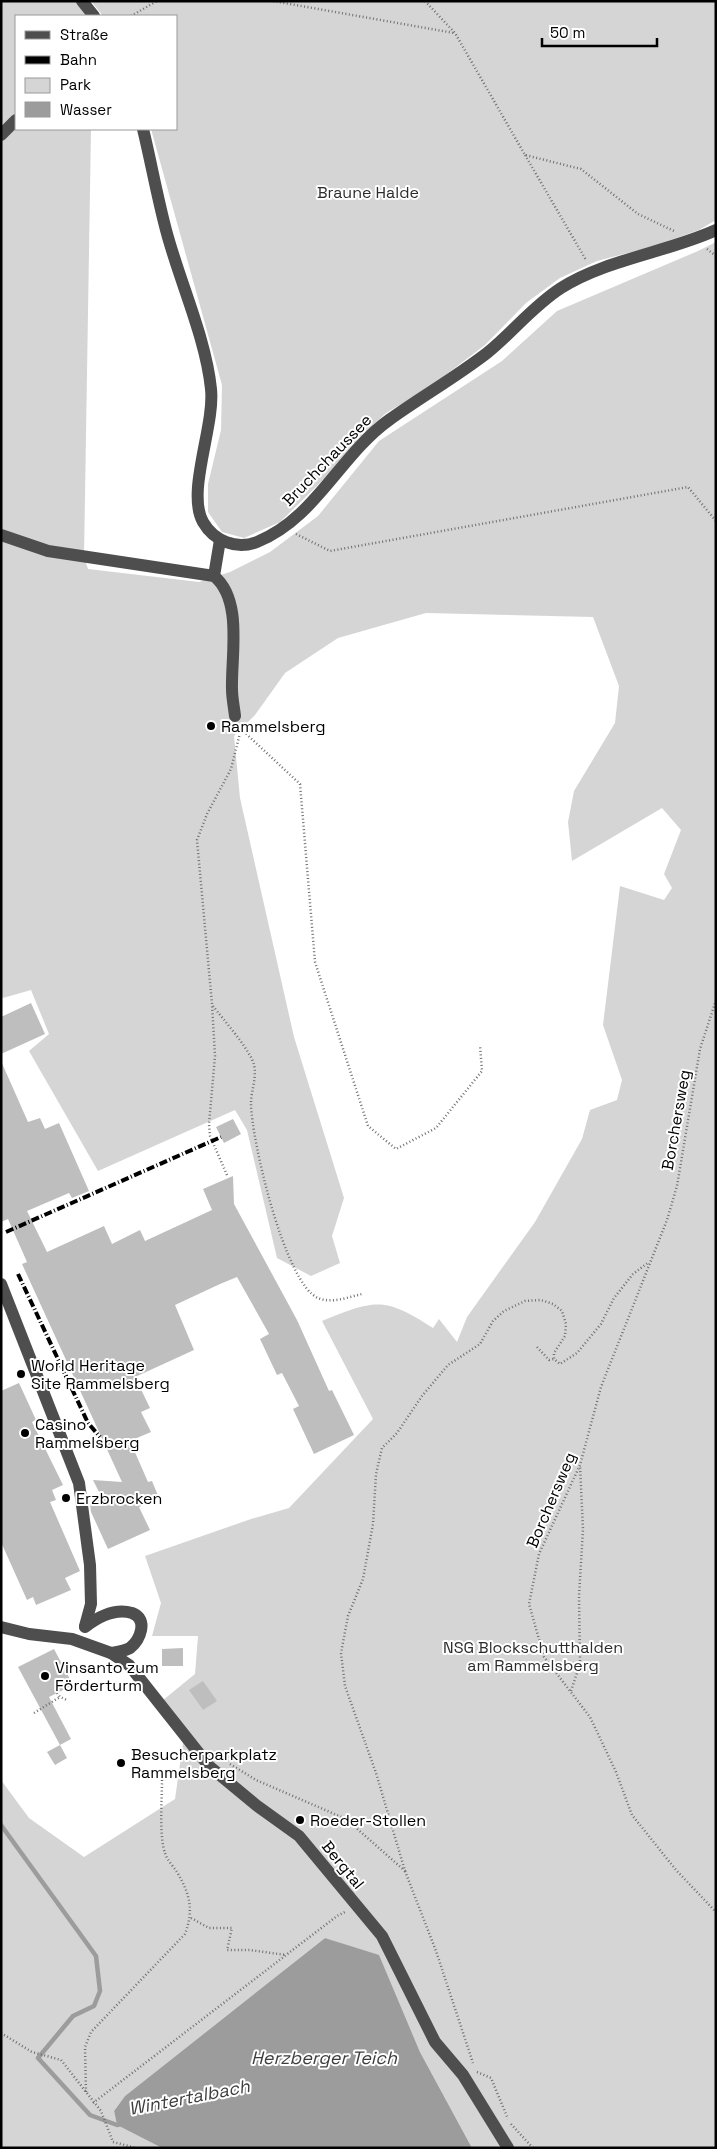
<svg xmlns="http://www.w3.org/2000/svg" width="717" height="2149" viewBox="0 0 717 2149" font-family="'Space Grotesk',sans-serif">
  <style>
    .green { fill: #d5d5d5 }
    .water { fill: #9c9c9c }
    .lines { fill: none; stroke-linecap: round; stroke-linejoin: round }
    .stream { stroke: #9c9c9c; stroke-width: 4.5 }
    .building { fill: #bebebe }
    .path { stroke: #707070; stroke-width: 2.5; stroke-dasharray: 1 2.5; stroke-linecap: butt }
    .minor { stroke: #4e4e4e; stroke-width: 12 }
    .rail { stroke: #000; stroke-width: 4; stroke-dasharray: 8 2.5 1 2.5; stroke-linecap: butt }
    .poi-dot { fill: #000; stroke: #fff; stroke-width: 2 }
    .labels { text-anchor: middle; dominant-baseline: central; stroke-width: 4; stroke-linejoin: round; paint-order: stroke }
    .park-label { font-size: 16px; fill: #2c2c2c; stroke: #fff }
    .street-label { font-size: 16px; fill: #000; stroke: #fff }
    .poi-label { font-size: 16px; fill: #000; stroke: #fff; text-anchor: start }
    .water-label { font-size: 18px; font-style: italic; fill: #3d3d3d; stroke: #fff }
  </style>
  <rect width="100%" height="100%" fill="#fff"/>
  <g class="green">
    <path d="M1,1H88L98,16H16V129H91L84,557L88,569L199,582L230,572L270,552L318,516L379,441L502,361L557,311L698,251L716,242V2148H472L420,2052L379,1956L325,1938L125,2096L114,2111L117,2125L162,2148H1V1780L29,1818L84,1857L175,1799L184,1736L157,1705L195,1674L198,1636H152L161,1603L145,1556L251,1519L289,1508L373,1419L322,1321C375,1300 383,1296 433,1328L439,1319L457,1342L467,1317L535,1222L582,1139L590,1110L617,1100L622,1080L603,1025L620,886L664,900L672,888L664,874L681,830L662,808L572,861L568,822L574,791L615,723L619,686L593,617L426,613L338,638L285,673L255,715L234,736L240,798L294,1037L344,1198L332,1236L340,1263L311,1276L277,1258L247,1130L235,1110L98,1171L29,1051L49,1034L31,990L3,998L1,994Z"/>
    <path d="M91,1H716V220L699,230L651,247L597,261L560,278L526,303L485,345L427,389L386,413L361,436L325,478L280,522L244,538L222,532L208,512V484L221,430L222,385L151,129H176V16H103Z"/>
  </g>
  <path class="water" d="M325,1938L379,1955L420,2052L472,2148H162L117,2125L114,2111L125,2096Z"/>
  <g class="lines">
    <path class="stream" d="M1,1825L96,1956L100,1991L94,2006L73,2016L38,2058L90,2115L117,2125L121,2124"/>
  </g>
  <g class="building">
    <path d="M31,1003L45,1034L1,1054V1017Z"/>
    <path d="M1,1061L28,1122L40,1118L45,1129L59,1123L89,1191L72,1198L69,1193L27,1211L47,1252L104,1226L112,1244L140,1230L145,1241L212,1210L203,1189L233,1176L234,1204L297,1320L329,1391L332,1390L354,1435L314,1454L293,1409L299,1406L282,1373L277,1375L260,1339L269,1334L237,1277L220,1284L175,1305L194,1350L135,1377L150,1408L141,1412L151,1432L130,1441L148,1482L152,1481L159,1498L139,1507L150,1530L108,1549L91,1512L90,1504L102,1498L93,1480L122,1482L22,1264L27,1262L8,1219L1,1222Z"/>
    <path d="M233,1119L241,1134L224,1143L216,1127Z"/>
    <path d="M19,1383L36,1420L32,1422L63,1485L52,1490L56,1500L50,1502L80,1571L65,1578L71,1590L36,1605L33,1597L27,1600L1,1542V1391Z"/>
    <path d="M183,1648V1666H162V1649Z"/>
    <path d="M54,1649L73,1685L49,1697L71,1739L60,1745L18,1667Z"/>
    <path d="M203,1681L217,1701L203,1710L189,1690Z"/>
    <path d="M60,1745L67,1758L55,1765L47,1752Z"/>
  </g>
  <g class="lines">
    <g class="path">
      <path d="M273,1L454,33"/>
      <path d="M425,1L455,33L525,155L581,169L638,214L674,231"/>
      <path d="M131,16L157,1"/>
      <path d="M525,155L586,260"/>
      <path d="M707,249L716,256"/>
      <path d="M296,534L330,551L688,487L716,521"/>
      <path d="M241,729L300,784L315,962L368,1126L396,1149L436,1128L482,1071L480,1045"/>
      <path d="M716,1000L700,1049L677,1186L667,1220L601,1387L580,1465L539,1554L529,1604L544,1657L590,1717L616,1772L632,1815L676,1870L716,1912"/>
      <path d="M213,1006C223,1019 251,1051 254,1065C257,1078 251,1091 251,1103C251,1139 285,1284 318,1298C332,1304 348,1297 362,1294"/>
      <path d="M227,1175L210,1136L209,1124L215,1056L212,1004L197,840L207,814L231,769L241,729"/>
      <path d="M537,1347L549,1360L554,1359"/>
      <path d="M571,1691L580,1664L579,1596L583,1529L580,1466"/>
      <path d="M57,1693L60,1697L67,1700"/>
      <path d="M34,1713L60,1697"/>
      <path d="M230,1764L256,1780L346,1819L405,1871L376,1773L345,1686L341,1653L348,1616L363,1579L373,1524L376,1474L382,1448L397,1433L422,1396L448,1365L480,1344L493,1321L504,1311L525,1301L541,1300L553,1304L562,1311L566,1324L565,1336L554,1353V1359L560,1364L577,1353L601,1324L614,1298L633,1274L649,1262"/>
      <path d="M405,1871L436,1951L473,2063"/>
      <path d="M191,1918L209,1928H232L227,1950H250L286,1955"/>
      <path d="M1,2033L32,2052L61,2060L101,2111L113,2142L136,2148"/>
      <path d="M477,2072L491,2078L508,2119"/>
      <path d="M86,2092L85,2047L91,2032L185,1934C194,1910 190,1894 177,1872C173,1866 167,1860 165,1853C159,1837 162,1798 162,1780"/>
      <path d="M93,2103L337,1916L345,1912"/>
      <path d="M511,2124L533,2148"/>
    </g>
    <g class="minor">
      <path d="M82,1L94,16"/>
      <path d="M143,129C151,162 157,196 166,230C179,280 206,338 211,389C215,426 186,492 203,522C214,541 236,550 257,542C315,519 340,455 389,420C421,397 456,377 487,353C513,332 533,306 561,288C604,260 668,252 716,230"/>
      <path d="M1,135L16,120"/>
      <path d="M1,535L48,551L214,576C243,600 231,655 232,689C232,698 234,707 235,716"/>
      <path d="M214,576L220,540"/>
      <path d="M1,1284L79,1483L90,1565L91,1604L85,1626"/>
      <path d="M1,1627L29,1634L72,1639L111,1653L129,1665L209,1766L256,1805L299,1836L382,1936L435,2042L463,2075L508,2148"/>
      <path d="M85,1627C98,1617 115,1608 132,1613C149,1619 140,1640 130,1648C125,1651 117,1652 111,1653"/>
    </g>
    <g class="rail">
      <path d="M6,1232L221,1137"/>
      <path d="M18,1274L88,1423L100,1437"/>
    </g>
  </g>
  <g class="poi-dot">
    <circle cx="211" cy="726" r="5"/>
    <circle cx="21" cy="1374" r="5"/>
    <circle cx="25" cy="1433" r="5"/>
    <circle cx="66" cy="1498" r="5"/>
    <circle cx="45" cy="1676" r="5"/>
    <circle cx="121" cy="1763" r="5"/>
    <circle cx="300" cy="1820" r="5"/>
  </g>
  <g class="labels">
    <g class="park-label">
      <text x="368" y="192">Braune Halde</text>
      <text x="533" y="1647">NSG Blockschutthalden<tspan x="533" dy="18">am Rammelsberg</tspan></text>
    </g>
    <g class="street-label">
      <text transform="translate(327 460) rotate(-46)">Bruchchaussee</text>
      <text transform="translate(676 1120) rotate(-80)">Borchersweg</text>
      <text transform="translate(551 1500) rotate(-67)">Borchersweg</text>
      <text transform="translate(343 1865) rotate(51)">Bergtal</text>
    </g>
    <g class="poi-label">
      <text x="221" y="726">Rammelsberg</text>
      <text x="31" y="1365">World Heritage<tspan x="31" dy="18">Site Rammelsberg</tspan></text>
      <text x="35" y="1424">Casino<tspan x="35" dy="18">Rammelsberg</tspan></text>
      <text x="76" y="1498">Erzbrocken</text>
      <text x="55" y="1667">Vinsanto zum<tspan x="55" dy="18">Förderturm</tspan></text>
      <text x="131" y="1754">Besucherparkplatz<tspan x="131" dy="18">Rammelsberg</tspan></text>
      <text x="310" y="1820">Roeder-Stollen</text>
    </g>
    <g class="water-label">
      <text x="324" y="2057">Herzberger Teich</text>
      <text transform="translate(189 2097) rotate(-11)">Wintertalbach</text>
    </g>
  </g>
  <rect width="717" height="2149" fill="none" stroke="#000000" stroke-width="5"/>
  <rect x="15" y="15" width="162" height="115" fill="#ffffff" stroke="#999999"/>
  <rect x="25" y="31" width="25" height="8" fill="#4e4e4e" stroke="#999999"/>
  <text x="60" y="40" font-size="15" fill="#000000">Straße</text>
  <rect x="25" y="56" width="25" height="8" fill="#000000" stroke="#999999"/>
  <text x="60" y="65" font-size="15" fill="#000000">Bahn</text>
  <rect x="25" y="78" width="25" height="15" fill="#d5d5d5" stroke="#999999"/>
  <text x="60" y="90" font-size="15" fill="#000000">Park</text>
  <rect x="25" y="102" width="25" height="15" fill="#9c9c9c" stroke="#999999"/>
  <text x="60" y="115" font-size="15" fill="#000000">Wasser</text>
  <path d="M542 38v8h115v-8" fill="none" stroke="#000000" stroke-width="2.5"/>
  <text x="550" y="38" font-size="15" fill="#000000" stroke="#ffffff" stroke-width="4" paint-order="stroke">50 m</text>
</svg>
